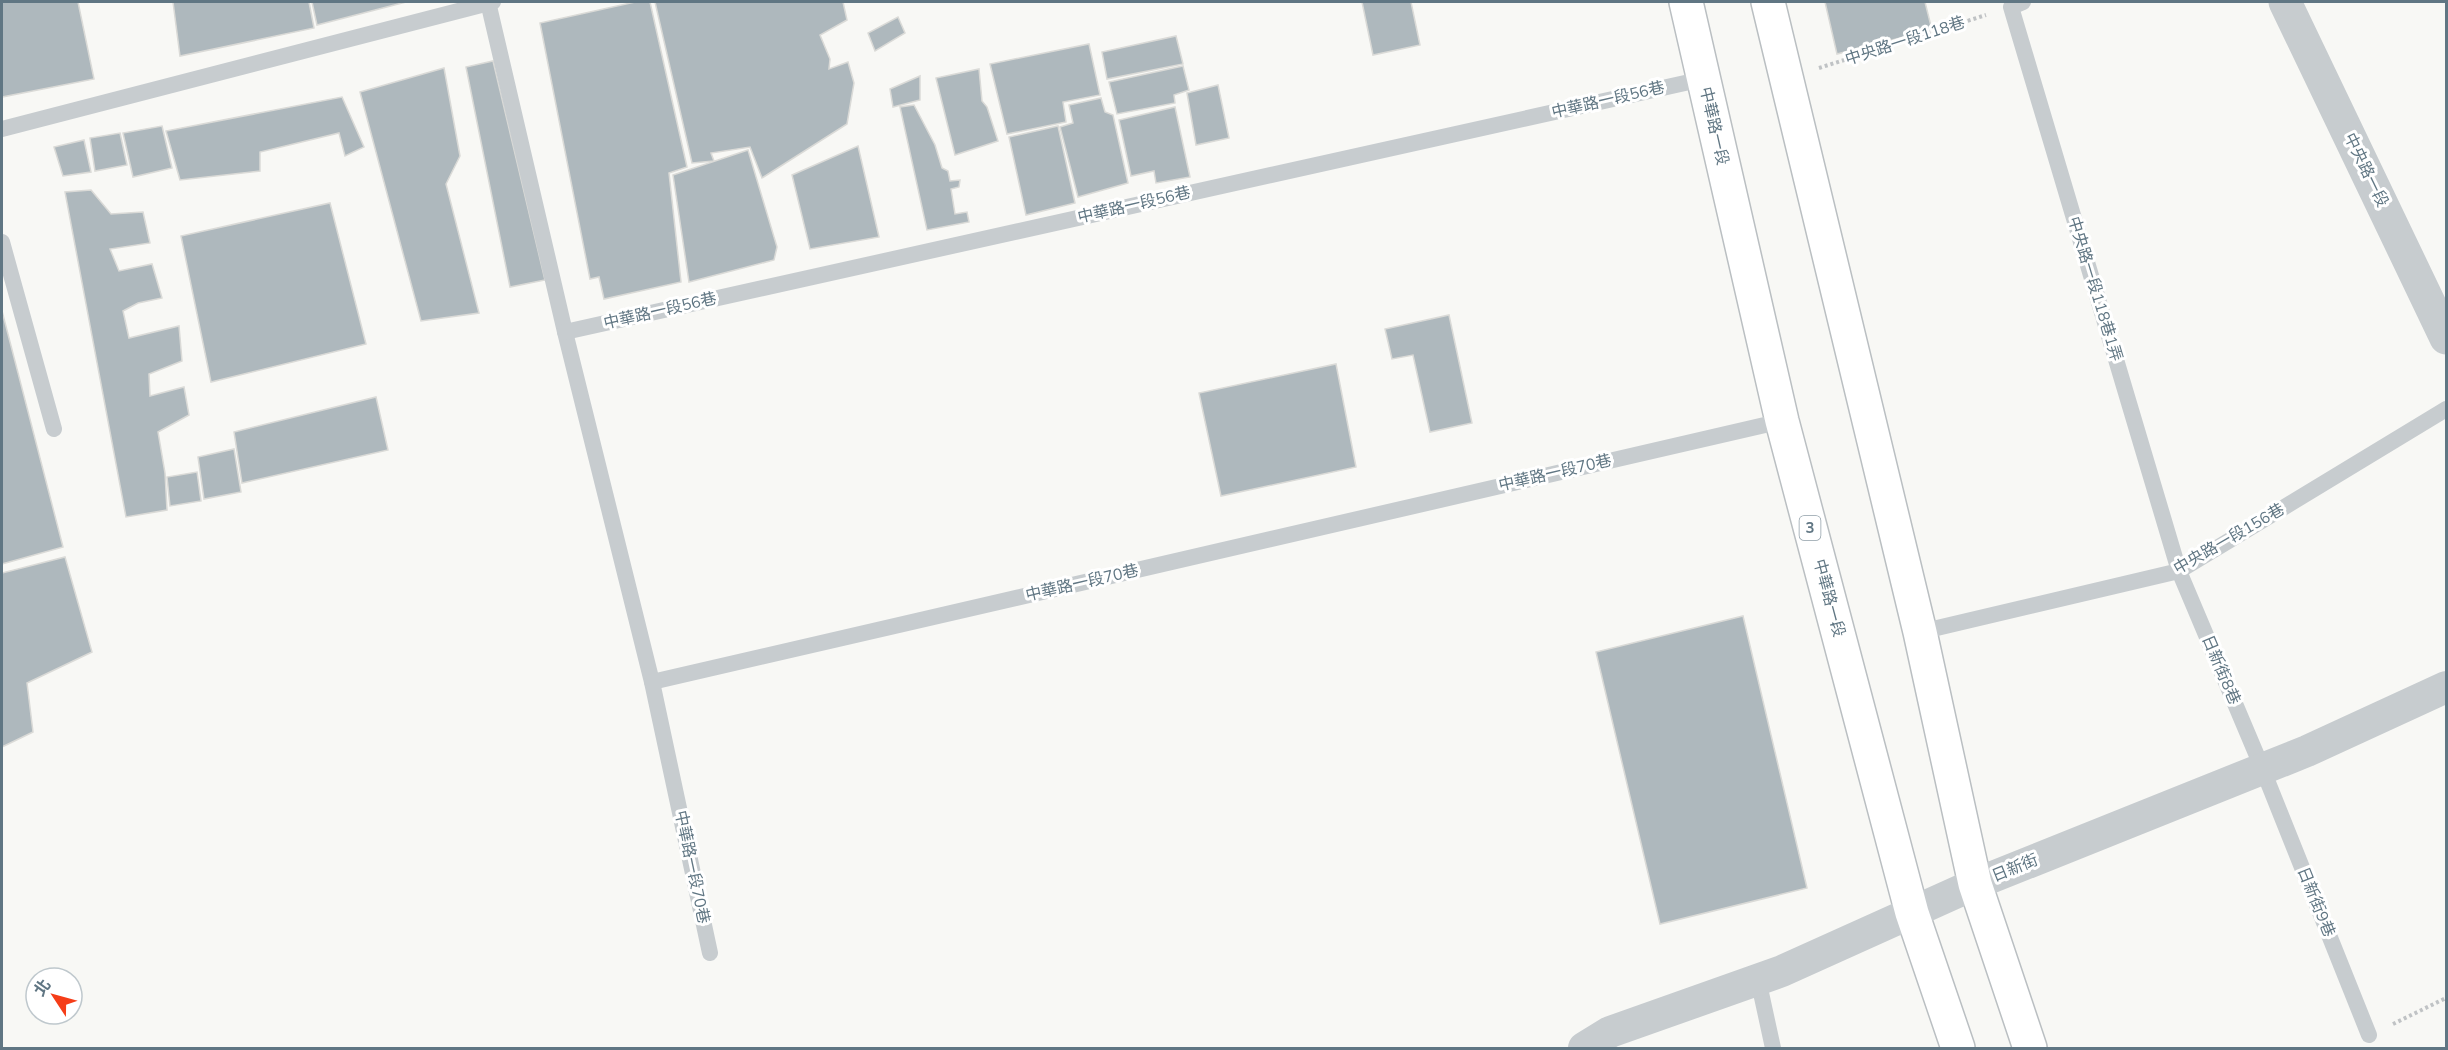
<svg xmlns="http://www.w3.org/2000/svg" width="2448" height="1050" viewBox="0 0 2448 1050" font-family="'Nunito Sans','Noto Sans TC',sans-serif">
  <style>
    .building { fill: #aeb8bd; stroke: #dadad7; stroke-width: 1.5 }
    .lines { fill: none; stroke-linecap: round; stroke-linejoin: round }
    .primary-casing { stroke: #babfc2; stroke-width: 36 }
    .path { stroke: #c0c3c5; stroke-width: 4; stroke-dasharray: 3 3; stroke-linecap: butt }
    .service { stroke: #c7cccf; stroke-width: 16 }
    .minor { stroke: #c7cccf; stroke-width: 32 }
    .tertiary { stroke: #c7cccf; stroke-width: 33 }
    .primary { stroke: #fff; stroke-width: 33 }
    .labels { text-anchor: middle; dominant-baseline: central; stroke-width: 6; stroke-linejoin: round; paint-order: stroke }
    .shield { fill: #fff; stroke: #909fa8; stroke-width: 1.5 }
    .shield-label { font-size: 15px; font-weight: bold; fill: #607683 }
    .street-label { font-size: 16px; fill: #607683; stroke: #fff }
  </style>
  <rect width="100%" height="100%" fill="#f8f8f5"/>
  <g class="building">
    <path d="M2,2H78L94,79L2,97Z"/>
    <path d="M173,2H309L314,28L180,56Z"/>
    <path d="M312,2H406L317,25Z"/>
    <path d="M635,2H650L687,167L669,173L681,282L604,299L599,277L590,279L540,23Z"/>
    <path d="M655,2H843L847,20L820,35L830,59L829,69L848,62L854,83L847,124L762,178L750,147L711,153L714,161L692,163Z"/>
    <path d="M1362,2H1411L1420,45L1373,55Z"/>
    <path d="M1825,2H1925L1932,30L1837,54Z"/>
    <path d="M898,17L905,33L875,51L868,33Z"/>
    <path d="M1176,36L1183,64L1107,79L1102,52Z"/>
    <path d="M1089,44L1100,95L1063,102L1066,122L1007,134L990,64Z"/>
    <path d="M493,61L545,280L510,287L466,67Z"/>
    <path d="M1183,66L1189,90L1174,95L1175,103L1117,114L1109,82Z"/>
    <path d="M444,68L460,156L446,184L479,313L421,321L360,92Z"/>
    <path d="M979,69L982,101L987,107L998,141L955,155L936,78Z"/>
    <path d="M920,76V100L893,107L890,89Z"/>
    <path d="M1218,85L1229,138L1196,145L1187,93Z"/>
    <path d="M342,97L364,147L345,156L339,133L260,152V171L180,180L166,131Z"/>
    <path d="M1101,98L1105,112L1113,115L1128,183L1078,197L1060,127L1073,123L1069,105Z"/>
    <path d="M914,105L935,145L942,168L948,171L950,181L960,180L959,187L951,189L955,214L967,212L969,222L927,230L900,107Z"/>
    <path d="M1175,107L1190,177L1156,183L1154,171L1131,176L1119,120Z"/>
    <path d="M162,126L172,168L133,177L123,133Z"/>
    <path d="M1058,126L1075,203L1026,215L1009,137Z"/>
    <path d="M120,133L127,165L95,171L90,138Z"/>
    <path d="M84,140L91,172L63,176L54,147Z"/>
    <path d="M858,146L879,237L810,249L792,175Z"/>
    <path d="M748,150L777,247L774,260L689,282L673,175Z"/>
    <path d="M91,190L111,214L143,212L150,243L110,249L119,271L152,264L162,298L138,303L123,311L129,338L179,326L182,361L149,374L150,396L184,387L189,415L158,432L165,473L167,510L126,517L65,192Z"/>
    <path d="M330,203L366,344L211,382L181,236Z"/>
    <path d="M2,311L63,547L2,564Z"/>
    <path d="M1449,315L1472,423L1430,432L1413,355L1392,359L1385,329Z"/>
    <path d="M1336,364L1356,467L1221,496L1199,393Z"/>
    <path d="M376,397L388,450L242,483L234,432Z"/>
    <path d="M234,449L241,492L204,499L198,457Z"/>
    <path d="M197,472L201,501L170,506L167,477Z"/>
    <path d="M65,557L92,652L27,683L33,732L2,747V573Z"/>
    <path d="M1743,616L1807,888L1660,924L1596,652Z"/>
  </g>
  <g class="lines">
    <defs>
      <g id="primary">
        <path d="M1686,2L1782,421L1912,913L1958,1048"/>
        <path d="M1768,2L1920,632L1975,884L2030,1048"/>
      </g>
    </defs>
    <use href="#primary" class="primary-casing"/>
    <g class="path">
      <path d="M1819,68L1986,15"/>
      <path d="M2393,1024L2446,998"/>
    </g>
    <g class="service">
      <path d="M488,2L565,332L652,682"/>
      <path d="M2023,2L2011,7L2179,571L2263,770L2369,1035"/>
      <path d="M2,129L493,2"/>
      <path d="M2,242L54,429"/>
      <path d="M565,332L1703,79"/>
      <path d="M1920,632L2179,571L2446,409"/>
      <path d="M710,953L652,682L1782,421"/>
      <path d="M1758,979L1773,1048"/>
    </g>
    <path class="minor" d="M1584,1048L1610,1032L1782,971L1975,884L2307,751L2446,687"/>
    <path class="tertiary" d="M2285,2L2446,338"/>
    <use href="#primary" class="primary"/>
  </g>
  <g class="labels">
    <rect class="shield" x="1799.5" y="516" width="21" height="24" rx="4.5"/>
    <g class="shield-label">
      <text x="1810" y="528">3</text>
    </g>
    <g class="street-label">
      <text transform="translate(1905 41) rotate(-18)">中央路一段118巷</text>
      <text transform="translate(1608 100) rotate(-13)">中華路一段56巷</text>
      <text transform="translate(1714 126) rotate(77)">中華路一段</text>
      <text transform="translate(2366 170) rotate(64)">中央路一段</text>
      <text transform="translate(1134 205) rotate(-13)">中華路一段56巷</text>
      <text transform="translate(2095 289) rotate(73)">中央路一段118巷1弄</text>
      <text transform="translate(660 311) rotate(-13)">中華路一段56巷</text>
      <text transform="translate(1555 473) rotate(-13)">中華路一段70巷</text>
      <text transform="translate(2229 539) rotate(-30)">中央路一段156巷</text>
      <text transform="translate(1082 583) rotate(-13)">中華路一段70巷</text>
      <text transform="translate(1829 598) rotate(75)">中華路一段</text>
      <text transform="translate(2221 670) rotate(67)">日新街8巷</text>
      <text transform="translate(692 867) rotate(78)">中華路一段70巷</text>
      <text transform="translate(2015 868) rotate(-22)">日新街</text>
      <text transform="translate(2316 902) rotate(68)">日新街9巷</text>
    </g>
  </g>
  <rect width="2448" height="1050" fill="none" stroke="#607683" stroke-width="6"/>
  <g transform="translate(54 996) rotate(306)"><circle r="28" fill="#ffffff" stroke="#bfc8cd" stroke-width="1.5"/>
  <path d="M0-4.5L10 22L0 15L-10 22Z" fill="#f53d18"/>
  <text y="-9" font-size="16" font-weight="bold" text-anchor="middle" fill="#607683">北</text>
  </g>
</svg>
